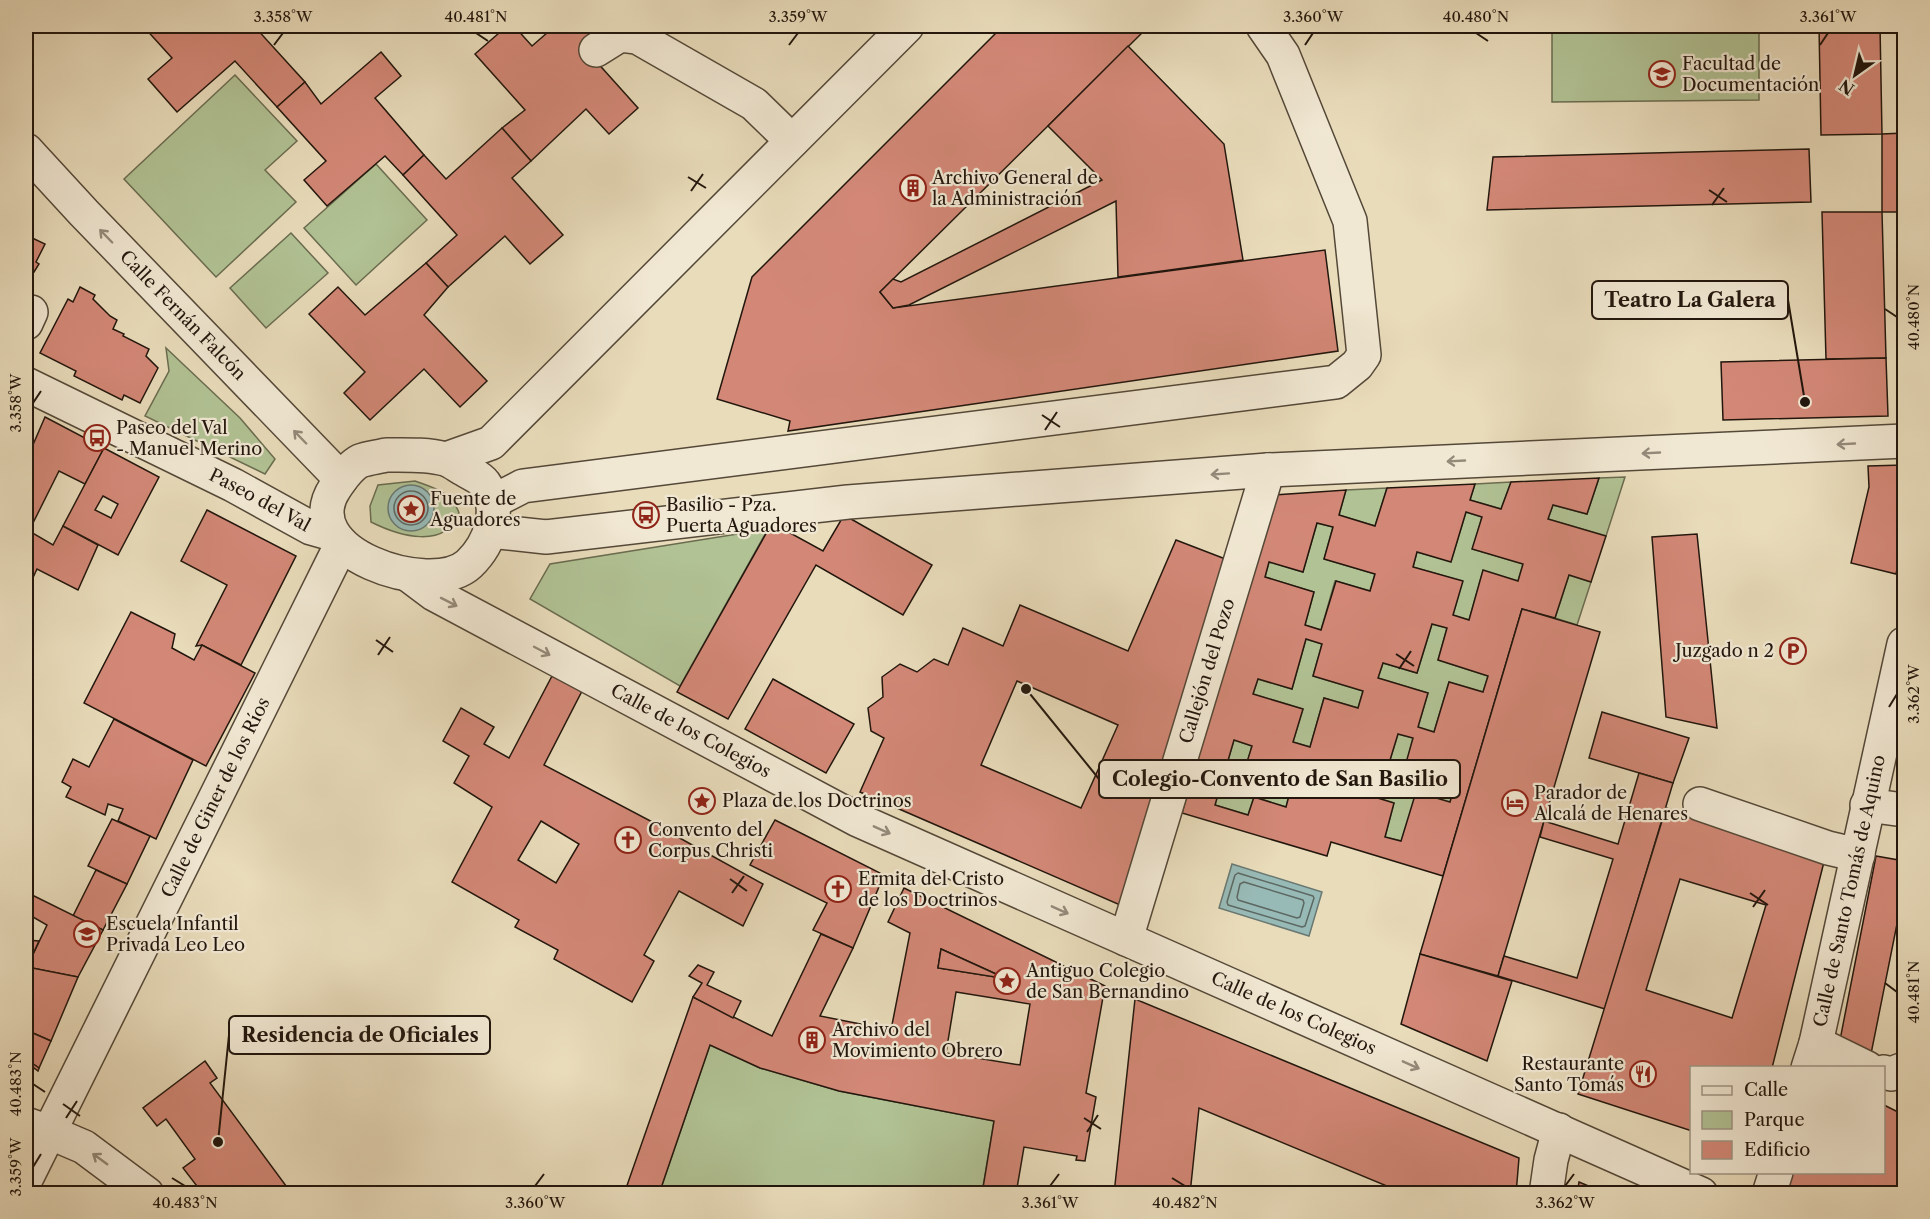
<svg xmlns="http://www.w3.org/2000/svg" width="1930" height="1219" viewBox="0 0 1930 1219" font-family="'Libre Caslon Text',serif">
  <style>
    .green { fill: #b1c294; stroke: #6a6c50; stroke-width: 1.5 }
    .water { fill: #98bab6; stroke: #697872; stroke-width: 1.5 }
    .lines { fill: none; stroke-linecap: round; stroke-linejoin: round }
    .shore { stroke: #5d6862; stroke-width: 1.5 }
    .building { fill: #d38877; stroke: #22160d; stroke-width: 1.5; fill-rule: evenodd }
    .minor-casing { stroke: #544838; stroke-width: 36 }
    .minor { stroke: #f1e8d3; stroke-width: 33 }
    .oneway { stroke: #948a7a }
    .ticks { fill: none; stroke: #22160d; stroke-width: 2 }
    .labels { text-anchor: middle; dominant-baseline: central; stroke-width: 4.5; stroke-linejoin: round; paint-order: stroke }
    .poi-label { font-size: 18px; fill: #22160d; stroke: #f1e8d3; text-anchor: start }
    .street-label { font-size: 18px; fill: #22160d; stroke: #f1e8d3 }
    .leader { fill: none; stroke: #22160d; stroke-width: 2 }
    .callout-dot { fill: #22160d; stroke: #f1e8d3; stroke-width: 2 }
    .callout { fill: #f1e8d3; stroke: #22160d; stroke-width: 2 }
    .callout-label { font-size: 20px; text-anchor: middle; font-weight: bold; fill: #22160d }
    .neatline { fill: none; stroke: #22160d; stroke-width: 2 }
    .ticks-label { font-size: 15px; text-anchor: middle; fill: #22160d }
  </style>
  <rect width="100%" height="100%" fill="#e9dcbb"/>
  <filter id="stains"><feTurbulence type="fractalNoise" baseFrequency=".00333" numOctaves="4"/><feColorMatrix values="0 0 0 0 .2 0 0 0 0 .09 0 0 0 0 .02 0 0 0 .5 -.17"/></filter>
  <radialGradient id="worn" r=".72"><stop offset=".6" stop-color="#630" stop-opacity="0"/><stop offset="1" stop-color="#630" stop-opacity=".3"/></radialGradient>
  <g class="green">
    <path d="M1552,26H1759V100L1552,102Z"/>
    <path d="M235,75L297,141L265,170L296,202L216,277L124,179Z"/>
    <path d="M376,164L427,220L356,285L304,228Z"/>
    <path d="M291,233L328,273L266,328L230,288Z"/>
    <path d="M166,348L240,418L275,459L265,474L145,416L169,371Z"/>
    <path d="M1625,477L1606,536L1548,519L1553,505L1587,514L1599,478Z"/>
    <path d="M415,481C434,488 452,492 459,513C445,550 399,536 371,522L370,506L378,485Z"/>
    <path d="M1511,482L1501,509L1470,500L1475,484Z"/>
    <path d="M1387,488L1375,526L1339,515L1346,490Z"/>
    <path d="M1466,512L1482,517L1473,549L1523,564L1518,581L1483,571L1469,620L1453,615L1462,581L1413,567L1417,552L1451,561Z"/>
    <path d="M1317,523L1333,527L1324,559L1375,574L1370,591L1335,581L1321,630L1305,625L1314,592L1265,577L1269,562L1303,572Z"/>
    <path d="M768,529L680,686L530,599L550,564Z"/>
    <path d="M1569,575L1591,582L1577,625L1555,618Z"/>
    <path d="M1432,624L1447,628L1438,660L1488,676L1483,692L1449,682L1434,732L1418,727L1428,693L1378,678L1383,663L1417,673Z"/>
    <path d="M1306,639L1322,644L1313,676L1363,691L1358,708L1324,698L1310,747L1293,742L1303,709L1253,694L1258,679L1292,689Z"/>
    <path d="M1398,734L1413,738L1405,770L1455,785L1450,802L1401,841L1385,837L1394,803L1345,788L1350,773L1383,783Z"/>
    <path d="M1234,740L1252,746L1243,778L1290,792L1286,807L1254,797L1248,815L1215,805Z"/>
    <path d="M710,1045L760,1068L839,1091L994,1121L982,1193L659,1194Z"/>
  </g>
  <g class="water">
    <circle cx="411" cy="508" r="23"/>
    <path d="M1232,864L1322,892L1309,936L1219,908Z"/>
  </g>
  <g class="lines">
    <g class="shore">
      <circle cx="411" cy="508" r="17"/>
      <path d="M1238,873L1313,896L1314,898L1305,926L1302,927L1228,905L1227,902L1235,875Z"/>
      <path d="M1244,882L1303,900L1304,903L1300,917L1297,918L1238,900L1237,897L1240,884Z"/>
    </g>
  </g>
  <g class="building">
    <path d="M143,26H254L305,82L277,107L235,61L177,112L148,79L172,58Z"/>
    <path d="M507,26H514L532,46L555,26H613L586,50L638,108L609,134L586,109L531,161L502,128L525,110L475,54Z"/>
    <path d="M1003,26H1149L880,292L893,308L1325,250L1338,351L788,431L790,421L717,399L752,277Z"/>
    <path d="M1819,26H1880L1882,134L1821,135Z"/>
    <path d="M1128,46L1224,144L1243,260L1118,277L1116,201L909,305L893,308L880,292L893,279L901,282L1102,180L1048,126Z"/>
    <path d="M381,52L401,76L375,98L424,155L403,175L385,156L327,206L304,180L326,161L277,107L305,82L321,104Z"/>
    <path d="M502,128L531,161L512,178L563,235L530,264L505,236L448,287L426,263L457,235L403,175L424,155L446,179Z"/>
    <path d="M1904,133V212H1882V134Z"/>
    <path d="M1809,149L1811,202L1487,210L1493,157Z"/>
    <path d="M1822,212H1882L1886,358L1826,359Z"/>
    <path d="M26,235L45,244L36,262L39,264L34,272L32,271L26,283Z"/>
    <path d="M426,263L448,287L424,315L487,381L460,407L424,369L370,420L344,393L365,372L309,314L338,287L365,315Z"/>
    <path d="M80,287L95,295L93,299L110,316L117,320L113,329L124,334L123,336L149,349L146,356L158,368L140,403L124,395L122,400L74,376L76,371L40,353L68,299L73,302Z"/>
    <path d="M1886,358L1888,416L1723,420L1721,362Z"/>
    <path d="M45,417L104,448L85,484L59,471L29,531L53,545L63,526L98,545L78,590L37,569L30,584L26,582V461Z"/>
    <path d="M104,448L159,477L118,555L63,526ZM103,496L118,504L111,518L95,510Z"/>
    <path d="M1904,465V538L1896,574L1851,563L1869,487L1868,466Z"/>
    <path d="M1599,478L1587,514L1553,505L1548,519L1606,536L1591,582L1569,575L1555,618L1522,609L1443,876L1331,842L1327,856L1182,813L1274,495L1346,490L1339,515L1375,526L1387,488L1475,484L1470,500L1501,509L1511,482ZM1466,512L1482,517L1472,549L1523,564L1518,581L1483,570L1469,620L1453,615L1463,581L1413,567L1417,552L1451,562ZM1317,523L1333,527L1324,559L1375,574L1370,591L1336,581L1321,630L1305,625L1314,592L1265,577L1269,562L1303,572ZM1432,624L1447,628L1438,660L1488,676L1483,692L1449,682L1434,732L1418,727L1428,693L1378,678L1383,663L1417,673ZM1306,639L1322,644L1313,676L1363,691L1358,708L1324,698L1310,747L1293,742L1303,709L1253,694L1258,679L1292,689ZM1398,734L1413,738L1404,770L1455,785L1450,802L1416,792L1401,841L1385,837L1394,803L1345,788L1350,773L1383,783ZM1234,740L1252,746L1242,778L1290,792L1286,807L1254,797L1248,815L1215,805Z"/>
    <path d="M207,510L296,556L241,665L202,645L196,646L227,585L181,561Z"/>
    <path d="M844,515L932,565L903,615L816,565L728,719L677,692L772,523L823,551Z"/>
    <path d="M1697,534L1717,728L1666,717L1652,537Z"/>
    <path d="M1176,540L1228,560L1127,908L860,792L884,738L871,731L868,708L883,697L882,677L900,664L917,672L934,659L948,665L963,628L1003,646L1020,605L1128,651ZM1017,681L1118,725L1081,808L981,765Z"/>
    <path d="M1522,609L1600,632L1498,976L1420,954Z"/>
    <path d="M131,612L175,634L172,648L194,660L202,645L255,673L206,766L84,703Z"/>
    <path d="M552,676L582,691L544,765L677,835L676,836L763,884L743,926L679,891L644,955L654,961L632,1002L554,959L558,950L515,927L519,920L452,882L492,807L454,783L469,756L443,741L461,708L494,727L484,744L509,758ZM541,821L579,844L556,883L518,860Z"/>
    <path d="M773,679L854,724L826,773L745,729Z"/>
    <path d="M1602,712L1689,738L1673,783L1589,758Z"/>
    <path d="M114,719L193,760L156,839L118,821L123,809L108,804L105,815L66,797L71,787L62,782L73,759L89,767Z"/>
    <path d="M1639,773L1673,783L1605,1009L1498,976L1504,956L1577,978L1613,859L1540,837L1544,821L1618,844Z"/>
    <path d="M1666,808L1825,858L1772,1068H1692V1131L1578,1094ZM1680,879L1766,905L1732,1018L1646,990Z"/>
    <path d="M112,819L150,836L127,884L88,866Z"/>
    <path d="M775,820L884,875L853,948L813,930L827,903L750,865Z"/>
    <path d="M1876,856L1904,861V889L1871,1054L1840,1040Z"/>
    <path d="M96,870L127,884L103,930L73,916Z"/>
    <path d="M904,888L1105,986L1086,1093L1096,1097L1085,1161L1076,1160L1077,1156L1024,1147L1016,1194H982L994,1121L839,1091L760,1068L710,1045L659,1194H624L693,997L772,1036L821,934L853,948L820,1016L891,1030L910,933L888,922ZM941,949L996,974L995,977L938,968ZM956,992L1030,1004L1020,1065L946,1053Z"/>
    <path d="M26,892L103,930L78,977L27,967L47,925L26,913Z"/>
    <path d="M26,940L39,941L27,967L78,977L51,1041L26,1030Z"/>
    <path d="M941,949L996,974L995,977L938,968Z"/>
    <path d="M1420,954L1512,981L1487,1061L1401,1024Z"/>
    <path d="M698,965L714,972L707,985L741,1001L733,1018L693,997L702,983L689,976Z"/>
    <path d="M1135,999L1519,1158L1516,1194H1406L1199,1108L1190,1194H1114Z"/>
    <path d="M26,1030L51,1041L39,1068L26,1059Z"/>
    <path d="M26,1059L39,1068L38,1071L34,1068L26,1087Z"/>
    <path d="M205,1061L217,1078L210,1083L292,1194H203L183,1168L195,1159L166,1119L157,1126L143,1108Z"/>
    <path d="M1884,1105L1904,1115V1194H1785L1791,1172H1884Z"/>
    <path d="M1579,1182L1605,1193V1194H1577Z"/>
  </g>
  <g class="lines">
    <defs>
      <g id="minor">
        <path d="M596,50L620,35L637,37L754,104L792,141"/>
        <path id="s1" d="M26,150L84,213L341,479"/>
        <path d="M26,323L31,312"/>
        <path id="s2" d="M26,384L233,485L311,528L332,534"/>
        <path d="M386,455C405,455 427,454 445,459C452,461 459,467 465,470C471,474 480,477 484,483C503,508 490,544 469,564C431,599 292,552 335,488C341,479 350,466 360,461C367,458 378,457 386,455Z"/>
        <path d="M446,459L491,443L907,26"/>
        <path d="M494,501L523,486L1336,382L1357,365L1364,355L1350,221L1283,55L1263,26"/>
        <path d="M490,531L546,537L848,502L1268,470L1904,441"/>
        <path id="s3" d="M410,576L434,594L858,820L1701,1194"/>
        <path d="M1700,804L1828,848L1858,855"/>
        <path d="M1867,805L1904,810"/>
        <path id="s4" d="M1126,939L1268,470"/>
        <path d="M1816,1043L1867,1068"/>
        <path id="s5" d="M1808,1068L1816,1043C1846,910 1874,777 1904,644"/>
        <path d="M1884,1072L1891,1074L1904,1069"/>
        <path d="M26,1124L49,1132L84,1147L147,1194"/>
        <path id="s6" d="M26,1179L341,545"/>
        <path d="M1546,1194L1551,1160L1559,1130"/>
        <path d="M1769,1194L1776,1172"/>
      </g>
    </defs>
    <use href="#minor" class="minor-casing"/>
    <use href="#minor" class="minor"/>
  </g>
  <defs><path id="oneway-shaft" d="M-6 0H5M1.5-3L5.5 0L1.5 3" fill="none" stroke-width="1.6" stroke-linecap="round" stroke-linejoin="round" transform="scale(1.5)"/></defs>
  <g class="oneway">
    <use href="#oneway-shaft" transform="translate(106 236) rotate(-134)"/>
    <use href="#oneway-shaft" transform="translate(300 437) rotate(-134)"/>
    <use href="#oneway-shaft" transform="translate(1846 444) rotate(177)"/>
    <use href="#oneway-shaft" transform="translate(1651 453) rotate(177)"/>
    <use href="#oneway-shaft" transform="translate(1456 461) rotate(177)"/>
    <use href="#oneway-shaft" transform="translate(1220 474) rotate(176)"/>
    <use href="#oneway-shaft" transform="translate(449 602) rotate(27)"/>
    <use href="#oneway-shaft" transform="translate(542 651) rotate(28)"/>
    <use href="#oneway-shaft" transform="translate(882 830) rotate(24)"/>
    <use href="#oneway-shaft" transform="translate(1060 910) rotate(24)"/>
    <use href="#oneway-shaft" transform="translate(1411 1065) rotate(24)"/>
    <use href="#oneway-shaft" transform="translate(100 1159) rotate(-144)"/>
  </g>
  <path class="ticks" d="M476,33L488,41M1476,33L1488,41M274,45L283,33M789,45L798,33M1305,45L1313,33M1820,45L1828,33M688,177L706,188M1709,190L1727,202M691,191L703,174M1712,205L1724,188M1885,309L1897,317M33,403L41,391M1042,415L1060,427M1045,430L1057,412M376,640L393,652M1396,654L1414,666M378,655L390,637M1399,669L1411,651M1889,707L1897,694M730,879L747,891M732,893L744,876M1750,893L1768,905M1753,907L1765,890M1885,983L1897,992M33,1084L45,1092M63,1104L80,1116M66,1118L77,1101M1084,1118L1101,1129M1087,1132L1098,1115M33,1167L41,1154M172,1178L185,1186M1172,1178L1185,1186M535,1186L544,1174M1050,1186L1059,1174M1565,1186L1574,1174"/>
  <defs>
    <symbol id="university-ring" viewBox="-11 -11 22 22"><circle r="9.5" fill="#f1e8d3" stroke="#8f2418" stroke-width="1.5"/><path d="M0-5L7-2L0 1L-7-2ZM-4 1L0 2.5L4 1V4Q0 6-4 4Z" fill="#8f2418"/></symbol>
    <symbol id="building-ring" viewBox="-11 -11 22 22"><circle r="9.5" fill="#f1e8d3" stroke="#8f2418" stroke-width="1.5"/><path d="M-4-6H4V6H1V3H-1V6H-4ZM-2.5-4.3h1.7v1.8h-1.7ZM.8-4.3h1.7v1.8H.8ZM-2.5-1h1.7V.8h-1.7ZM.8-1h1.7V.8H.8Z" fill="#8f2418"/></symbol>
    <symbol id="bus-ring" viewBox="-11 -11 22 22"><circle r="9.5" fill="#f1e8d3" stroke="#8f2418" stroke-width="1.5"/><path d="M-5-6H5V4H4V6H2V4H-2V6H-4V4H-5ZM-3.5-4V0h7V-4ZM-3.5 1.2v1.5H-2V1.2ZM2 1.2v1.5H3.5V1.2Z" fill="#8f2418"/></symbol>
    <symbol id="sight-ring" viewBox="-11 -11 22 22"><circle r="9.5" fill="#f1e8d3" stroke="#8f2418" stroke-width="1.5"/><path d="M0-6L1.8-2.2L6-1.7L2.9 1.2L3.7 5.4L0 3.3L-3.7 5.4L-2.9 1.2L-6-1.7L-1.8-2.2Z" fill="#8f2418"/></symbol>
    <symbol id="parking-ring" viewBox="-11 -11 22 22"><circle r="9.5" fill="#f1e8d3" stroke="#8f2418" stroke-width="1.5"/><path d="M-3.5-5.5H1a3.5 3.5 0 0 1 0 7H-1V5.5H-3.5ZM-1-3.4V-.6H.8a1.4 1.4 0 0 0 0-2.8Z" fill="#8f2418"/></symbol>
    <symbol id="hotel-ring" viewBox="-11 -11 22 22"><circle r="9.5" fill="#f1e8d3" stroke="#8f2418" stroke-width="1.5"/><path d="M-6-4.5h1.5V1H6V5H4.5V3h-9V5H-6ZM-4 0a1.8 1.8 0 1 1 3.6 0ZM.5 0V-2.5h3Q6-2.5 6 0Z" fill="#8f2418"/></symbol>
    <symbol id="church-ring" viewBox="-11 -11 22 22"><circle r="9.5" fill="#f1e8d3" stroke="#8f2418" stroke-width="1.5"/><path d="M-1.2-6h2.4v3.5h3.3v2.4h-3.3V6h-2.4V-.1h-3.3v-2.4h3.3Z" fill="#8f2418"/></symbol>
    <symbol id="school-ring" viewBox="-11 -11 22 22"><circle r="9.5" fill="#f1e8d3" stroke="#8f2418" stroke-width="1.5"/><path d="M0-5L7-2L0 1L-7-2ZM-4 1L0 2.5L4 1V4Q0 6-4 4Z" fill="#8f2418"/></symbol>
    <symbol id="restaurant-ring" viewBox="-11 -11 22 22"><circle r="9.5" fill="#f1e8d3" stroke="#8f2418" stroke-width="1.5"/><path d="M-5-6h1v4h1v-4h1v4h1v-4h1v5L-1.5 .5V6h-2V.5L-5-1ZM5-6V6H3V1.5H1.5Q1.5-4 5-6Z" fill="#8f2418"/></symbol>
  </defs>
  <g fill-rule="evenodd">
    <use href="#university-ring" x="1647" y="59" width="30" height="30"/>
    <use href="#building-ring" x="898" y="173" width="30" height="30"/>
    <use href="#bus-ring" x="82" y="423" width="30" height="30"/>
    <use href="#sight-ring" x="396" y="494" width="30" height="30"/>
    <use href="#bus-ring" x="631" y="500" width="30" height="30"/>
    <use href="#parking-ring" x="1778" y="636" width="30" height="30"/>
    <use href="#sight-ring" x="687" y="786" width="30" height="30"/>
    <use href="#hotel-ring" x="1500" y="788" width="30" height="30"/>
    <use href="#church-ring" x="613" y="825" width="30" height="30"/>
    <use href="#church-ring" x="823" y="874" width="30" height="30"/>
    <use href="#school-ring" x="72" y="919" width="30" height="30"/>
    <use href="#sight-ring" x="992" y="966" width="30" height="30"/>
    <use href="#building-ring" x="797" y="1025" width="30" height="30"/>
    <use href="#restaurant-ring" x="1628" y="1059" width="30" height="30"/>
  </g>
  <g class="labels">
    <g class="poi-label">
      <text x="1682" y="64">Facultad de<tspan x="1682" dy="21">Documentación</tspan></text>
      <text x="932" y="178">Archivo General de<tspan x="932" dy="21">la Administración</tspan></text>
      <text x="116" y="428">Paseo del Val<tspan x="116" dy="21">- Manuel Merino</tspan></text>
      <text x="430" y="499">Fuente de<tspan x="430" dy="21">Aguadores</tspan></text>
      <text x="666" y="505">Basilio - Pza.<tspan x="666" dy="21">Puerta Aguadores</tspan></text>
      <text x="1774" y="651" text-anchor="end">Juzgado n 2</text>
      <text x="1534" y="793">Parador de<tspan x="1534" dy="21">Alcalá de Henares</tspan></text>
      <text x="722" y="801">Plaza de los Doctrinos</text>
      <text x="648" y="830">Convento del<tspan x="648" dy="21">Corpus Christi</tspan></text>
      <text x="858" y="879">Ermita del Cristo<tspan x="858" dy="21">de los Doctrinos</tspan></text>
      <text x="106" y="924">Escuela Infantil<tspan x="106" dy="21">Privada Leo Leo</tspan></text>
      <text x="1026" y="971">Antiguo Colegio<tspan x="1026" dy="21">de San Bernandino</tspan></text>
      <text x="832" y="1030">Archivo del<tspan x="832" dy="21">Movimiento Obrero</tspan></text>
      <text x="1624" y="1064" text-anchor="end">Restaurante<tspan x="1624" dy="21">Santo Tomás</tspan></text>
    </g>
    <g class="street-label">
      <text stroke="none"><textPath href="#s1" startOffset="228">Calle Fernán Falcón</textPath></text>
      <text stroke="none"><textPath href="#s2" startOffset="261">Paseo del Val</textPath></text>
      <text stroke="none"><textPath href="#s4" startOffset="280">Callejón del Pozo</textPath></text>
      <text stroke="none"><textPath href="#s3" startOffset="321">Calle de los Colegios</textPath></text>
      <text stroke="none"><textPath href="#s6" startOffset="426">Calle de Giner de los Ríos</textPath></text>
      <text stroke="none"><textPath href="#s5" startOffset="182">Calle de Santo Tomás de Aquino</textPath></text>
      <text stroke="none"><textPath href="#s3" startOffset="987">Calle de los Colegios</textPath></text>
    </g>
  </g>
  <path class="leader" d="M1805 402L1788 300M1026 689L1099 779M218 1142L229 1035"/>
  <g class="callout-dot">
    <circle cx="1805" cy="402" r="6"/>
    <circle cx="1026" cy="689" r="6"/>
    <circle cx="218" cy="1142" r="6"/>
  </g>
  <g class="callout">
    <rect x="1592" y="281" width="196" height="38" rx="6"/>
    <rect x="1099" y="760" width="361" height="38" rx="6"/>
    <rect x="229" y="1016" width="261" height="38" rx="6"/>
  </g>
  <g class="callout-label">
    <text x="1690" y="307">Teatro La Galera</text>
    <text x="1280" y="786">Colegio-Convento de San Basilio</text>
    <text x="360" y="1042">Residencia de Oficiales</text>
  </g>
  <rect width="1930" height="1219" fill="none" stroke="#e9dcbb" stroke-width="66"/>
  <rect x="1690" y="1066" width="195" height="108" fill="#f1e8d3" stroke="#9e9484" stroke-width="1.5"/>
  <rect x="1702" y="1086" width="30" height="9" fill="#f1e8d3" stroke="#9e9484" stroke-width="1.5"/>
  <text x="1744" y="1096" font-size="18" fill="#22160d">Calle</text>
  <rect x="1702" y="1111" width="30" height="18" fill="#b1c294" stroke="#9e9484" stroke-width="1.5"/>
  <text x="1744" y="1126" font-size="18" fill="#22160d">Parque</text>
  <rect x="1702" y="1141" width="30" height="18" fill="#d38877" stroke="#9e9484" stroke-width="1.5"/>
  <text x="1744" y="1156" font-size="18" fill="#22160d">Edificio</text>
  <g transform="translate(1855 75) rotate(214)" stroke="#f1e8d3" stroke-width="4.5" paint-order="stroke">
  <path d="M0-4.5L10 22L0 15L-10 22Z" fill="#22160d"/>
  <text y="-9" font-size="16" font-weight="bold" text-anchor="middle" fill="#22160d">N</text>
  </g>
  <rect x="33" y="33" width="1864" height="1153" class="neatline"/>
  <g class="ticks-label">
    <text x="283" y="22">3.358°W</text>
    <text x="476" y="22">40.481°N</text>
    <text x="798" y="22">3.359°W</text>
    <text x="1313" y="22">3.360°W</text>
    <text x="1476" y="22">40.480°N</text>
    <text x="1828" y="22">3.361°W</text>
    <text transform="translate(1914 317) rotate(-90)" y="5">40.480°N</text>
    <text transform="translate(16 403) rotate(-90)" y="5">3.358°W</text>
    <text transform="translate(1914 694) rotate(-90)" y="5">3.362°W</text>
    <text transform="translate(1914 992) rotate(-90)" y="5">40.481°N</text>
    <text transform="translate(16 1084) rotate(-90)" y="5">40.483°N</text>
    <text transform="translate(16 1167) rotate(-90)" y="5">3.359°W</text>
    <text x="185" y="1208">40.483°N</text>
    <text x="535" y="1208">3.360°W</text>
    <text x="1050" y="1208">3.361°W</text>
    <text x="1185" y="1208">40.482°N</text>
    <text x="1565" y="1208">3.362°W</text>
  </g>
  <rect width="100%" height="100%" filter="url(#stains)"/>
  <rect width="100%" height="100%" fill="url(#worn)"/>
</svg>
